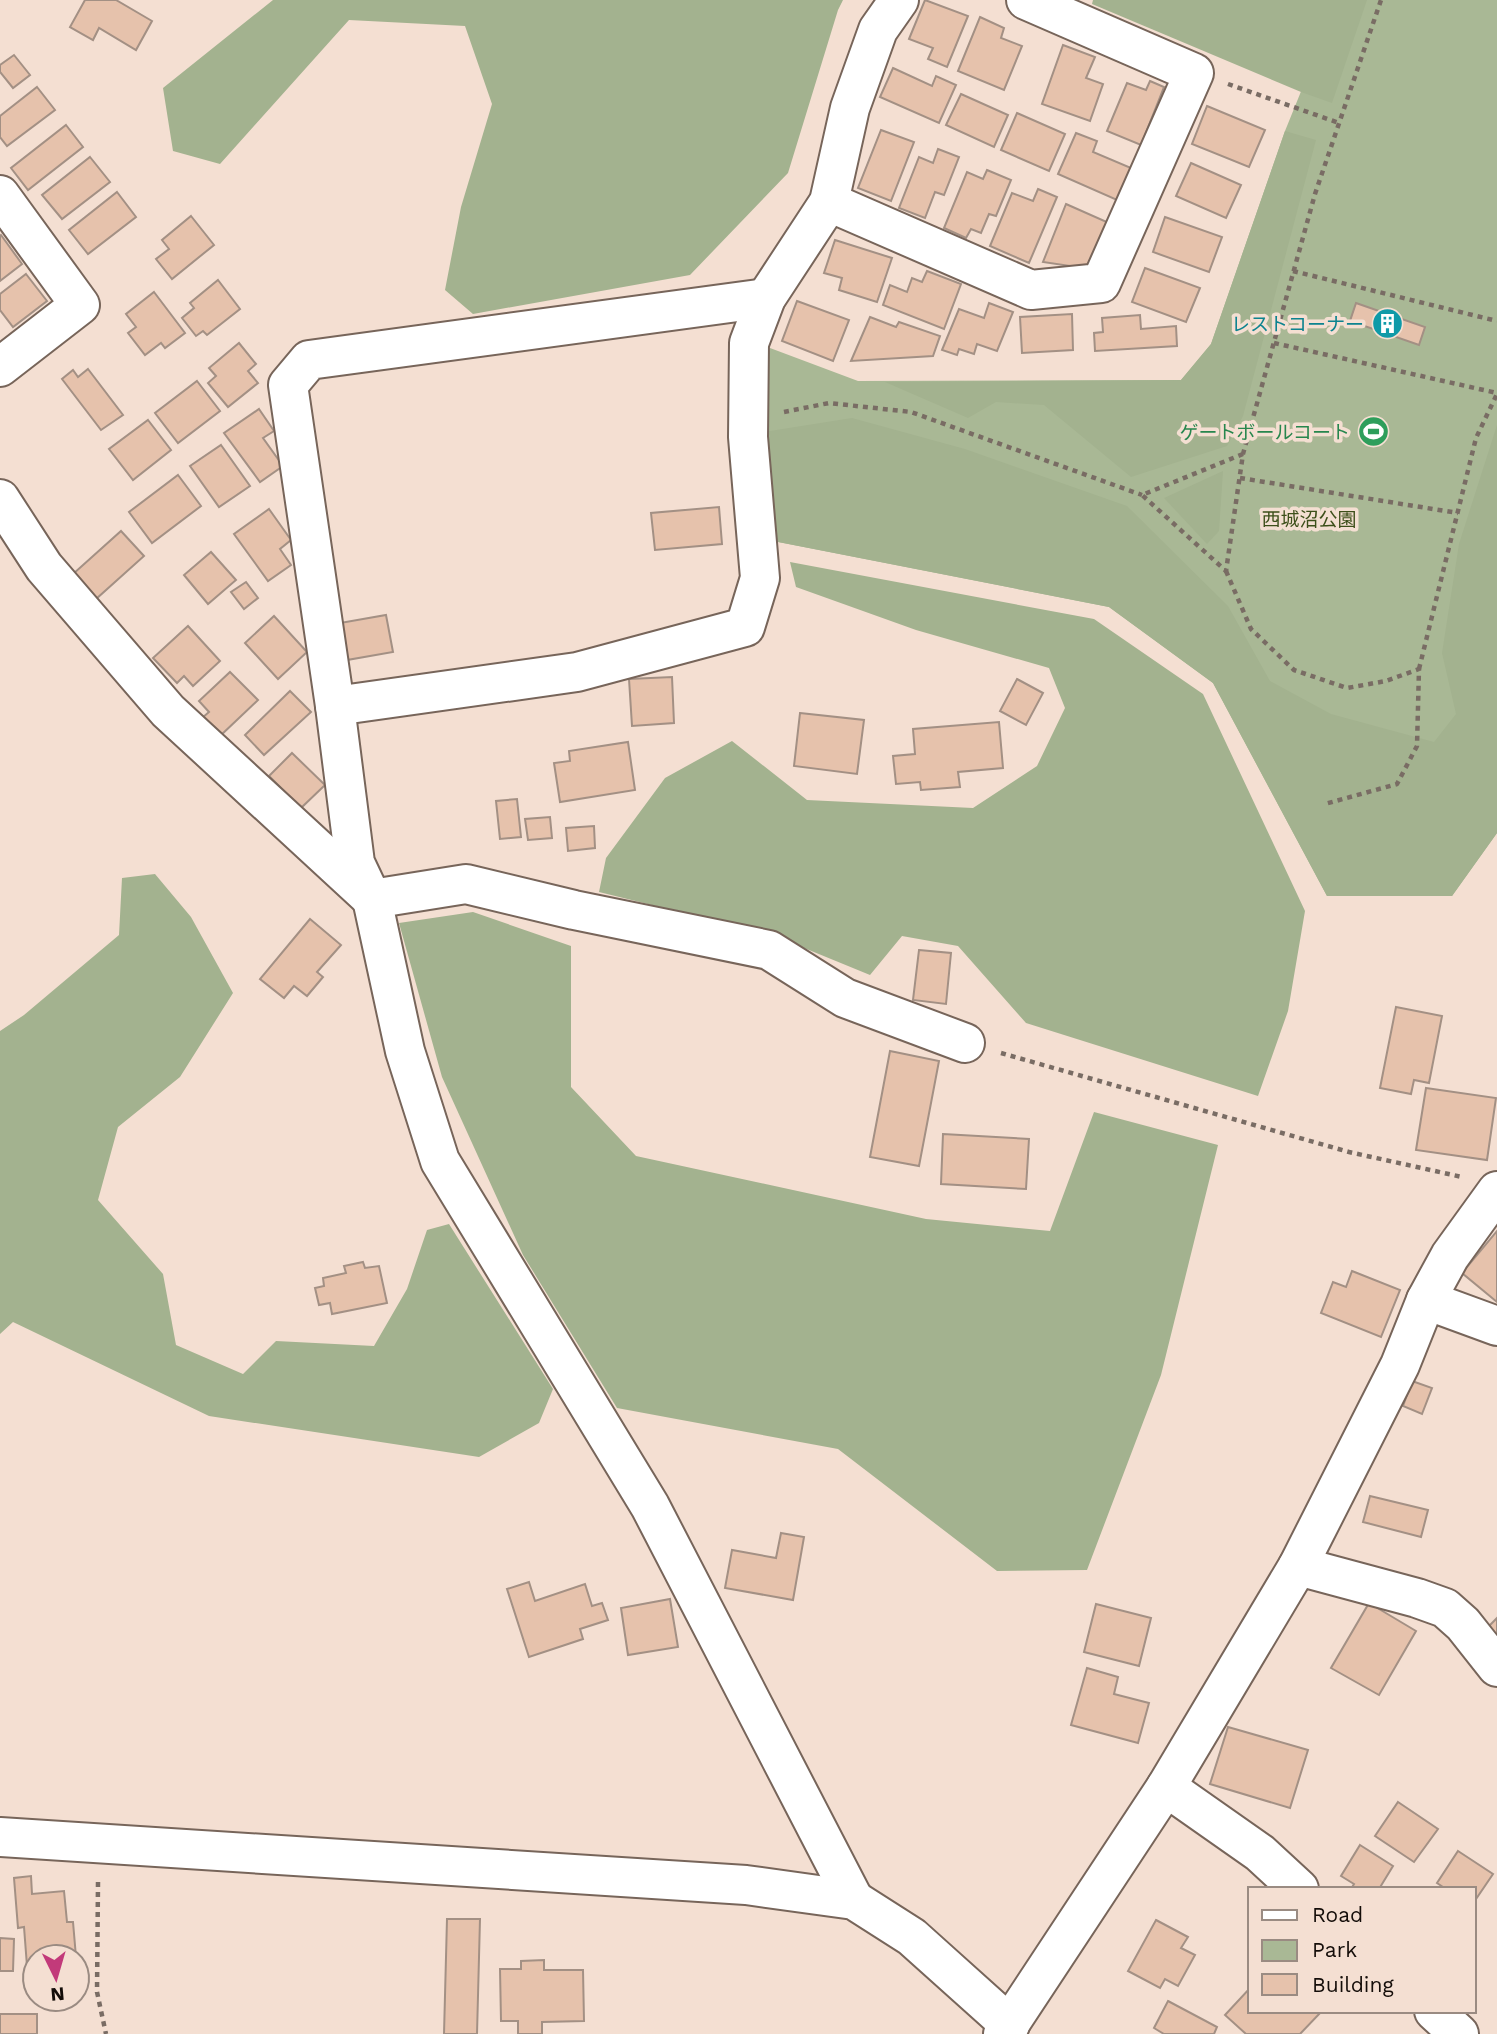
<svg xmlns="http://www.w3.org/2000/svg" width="1497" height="2034" viewBox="0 0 1497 2034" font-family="'Work Sans','Noto Sans JP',sans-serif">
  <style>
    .green { fill: #a9b895 }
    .forest { fill: #a3b28f }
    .building { fill: #e6c2ac; stroke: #a39084; stroke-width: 2 }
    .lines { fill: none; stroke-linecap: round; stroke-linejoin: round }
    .minor-casing { stroke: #77655a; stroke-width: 42 }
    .path { stroke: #796c64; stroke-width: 4.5; stroke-dasharray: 5 5; stroke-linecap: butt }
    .minor { stroke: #fff; stroke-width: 38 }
    .labels { text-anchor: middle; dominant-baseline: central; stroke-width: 7; stroke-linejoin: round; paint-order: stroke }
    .culture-label { font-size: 19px; fill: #0d838f; stroke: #f4dfd2; text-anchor: end }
    .leisure-label { font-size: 19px; fill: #27864d; stroke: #f4dfd2; text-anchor: end }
    .park-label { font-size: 19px; fill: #3d4f1a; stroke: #f4dfd2 }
  </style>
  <rect width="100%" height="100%" fill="#f4dfd2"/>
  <path class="green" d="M1338,0H1497V833L1452,896H1327L1213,683L1109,607L768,540L755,421L770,348L858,381L1181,380L1211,344L1285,131Z"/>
  <g class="forest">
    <path d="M273,0H843L838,10L788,173L690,275L473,314L445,290L461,207L492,104L465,26L349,20L220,164L173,151L163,88Z"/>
    <path d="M1093,0H1367L1332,103L1301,92L1092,4Z"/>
    <path d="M1285,131L1316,140L1243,416L1227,446L1131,477L1044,405L996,402L968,418L885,382L1181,380L1211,344Z"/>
    <path d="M852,418L965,449L1127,506L1228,606L1270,681L1331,714L1434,742L1456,714L1442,653L1459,544L1497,425V833L1452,896H1327L1213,683L1109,607L768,540L757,433Z"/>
    <path d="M1223,471L1219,531L1207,544L1164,498Z"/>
    <path d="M790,562L1094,619L1203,694L1305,911L1288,1011L1258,1096L1026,1023L958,946L902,936L870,975L770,934L599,892L606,858L665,778L732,741L807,800L973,808L1037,766L1065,708L1049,668L916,630L796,587Z"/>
    <path d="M155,874L191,917L233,993L180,1077L118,1127L98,1200L163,1274L176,1345L243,1374L276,1341L374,1346L407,1289L427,1230L449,1224L553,1389L539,1423L479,1457L209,1416L13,1322L0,1334V1031L24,1015L119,935L122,878Z"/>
    <path d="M473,912L571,946V1087L636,1156L926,1219L1050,1231L1094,1112L1218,1145L1161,1375L1087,1570L997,1571L838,1449L617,1408L523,1255L442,1077L399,923Z"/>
  </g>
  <g class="building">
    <path d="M85,0H116L152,21L136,50L99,28L93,40L70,27Z"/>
    <path d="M925,0L968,16L947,67L928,59L933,48L909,39Z"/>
    <path d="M980,17L1004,28L1001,38L1022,46L1004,90L958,71Z"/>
    <path d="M1063,45L1095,57L1086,78L1103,84L1090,121L1042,104Z"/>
    <path d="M14,55L30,75L13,88L0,72V65Z"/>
    <path d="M893,68L932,86L936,76L956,85L939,123L880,97Z"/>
    <path d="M1150,81L1164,87L1141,145L1107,131L1127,83L1146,90Z"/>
    <path d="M37,87L55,110L7,146L0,137V116Z"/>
    <path d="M961,94L1008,115L994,147L946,125Z"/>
    <path d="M1207,106L1265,130L1249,167L1192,144Z"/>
    <path d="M1017,113L1065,134L1049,171L1001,150Z"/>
    <path d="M66,125L83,147L28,190L11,168Z"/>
    <path d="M881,130L914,142L891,201L858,188Z"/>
    <path d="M1076,133L1097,141L1093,152L1131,168L1117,200L1058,174Z"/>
    <path d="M938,149L959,157L944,195L935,192L925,218L899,208L919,157L933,163Z"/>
    <path d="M90,157L110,182L62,219L42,195Z"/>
    <path d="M1191,163L1241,185L1226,218L1176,196Z"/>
    <path d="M987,170L1011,180L996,216L989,214L981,233L971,229L966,238L944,228L967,172L983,179Z"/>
    <path d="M1038,189L1057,197L1029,263L990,246L1012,193L1033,201Z"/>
    <path d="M117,192L136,217L88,254L69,230Z"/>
    <path d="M1066,204L1109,223L1090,269L1043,262Z"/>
    <path d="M191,216L214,245L172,279L156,259L169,249L162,240Z"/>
    <path d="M1165,217L1222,237L1209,272L1153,252Z"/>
    <path d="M1,235L22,264L0,281V236Z"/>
    <path d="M835,240L892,258L877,302L839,290L842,278L824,273Z"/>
    <path d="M1145,268L1200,288L1186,322L1132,302Z"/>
    <path d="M927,271L961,284L944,329L883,305L890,285L907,292L912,278L922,282Z"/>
    <path d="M26,274L47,301L13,327L0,310V294Z"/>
    <path d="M218,280L240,309L207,335L203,331L196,336L182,318L194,308L190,303Z"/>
    <path d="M154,292L185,333L165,348L161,343L145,355L128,333L136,327L126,314Z"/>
    <path d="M797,301L849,320L833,361L782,341Z"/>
    <path d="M989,303L1013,312L997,351L977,344L974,354L959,349L957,355L942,350L959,309L984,318Z"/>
    <path d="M1356,303L1425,327L1419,345L1350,321Z"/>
    <path d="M1072,314L1073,350L1022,353L1020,317Z"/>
    <path d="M1140,315L1141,329L1176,326L1177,346L1095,351L1094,333L1103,332L1102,318Z"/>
    <path d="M870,317L896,327L899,322L940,336L933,356L851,361Z"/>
    <path d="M239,343L256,364L248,371L258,383L228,407L208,383L216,376L209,368Z"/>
    <path d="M88,369L123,415L101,430L62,379L73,370L78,377Z"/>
    <path d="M197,381L220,411L178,443L155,413Z"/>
    <path d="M259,409L274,431L263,438L283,466L260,482L224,433Z"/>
    <path d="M148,420L171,450L133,480L109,449Z"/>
    <path d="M221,445L250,486L219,507L190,466Z"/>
    <path d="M178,475L201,506L152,543L129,512Z"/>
    <path d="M719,507L722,544L655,550L651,513Z"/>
    <path d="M269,509L291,540L280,549L291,565L268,581L234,534Z"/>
    <path d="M121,531L144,556L96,599L73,574Z"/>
    <path d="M211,552L236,580L208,604L184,575Z"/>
    <path d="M246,582L258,598L244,609L231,592Z"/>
    <path d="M386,615L393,652L347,660L340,623Z"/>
    <path d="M274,616L307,652L278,679L245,643Z"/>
    <path d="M188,626L220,661L193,686L184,676L177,683L153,658Z"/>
    <path d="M230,672L258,700L220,736L202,718L209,712L199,701Z"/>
    <path d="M672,677L674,723L632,726L629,679Z"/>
    <path d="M1017,679L1043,693L1026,725L1000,711Z"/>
    <path d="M290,691L311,712L264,755L245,735Z"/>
    <path d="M800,713L864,720L857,774L794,766Z"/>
    <path d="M999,722L1003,768L958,772L960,787L921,790L920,782L896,784L893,756L915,754L913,729Z"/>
    <path d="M628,742L635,790L560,802L554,763L570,761L569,751Z"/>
    <path d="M292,753L325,785L301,808L269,776Z"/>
    <path d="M517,799L521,837L500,839L496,801Z"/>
    <path d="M550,817L552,838L528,840L525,819Z"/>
    <path d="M594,826L595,848L568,851L566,828Z"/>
    <path d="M310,919L341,945L317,972L323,977L307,996L294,986L284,998L260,979Z"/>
    <path d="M919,950L951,953L946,1004L913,1000Z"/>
    <path d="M1396,1007L1442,1016L1429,1083L1414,1080L1411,1094L1380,1088Z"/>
    <path d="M890,1051L939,1061L919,1166L870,1157Z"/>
    <path d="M1426,1088L1496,1098L1487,1160L1416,1150Z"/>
    <path d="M943,1134L1029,1139L1026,1189L941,1184Z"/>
    <path d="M1497,1231V1302L1462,1273Z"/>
    <path d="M363,1262L365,1268L379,1266L387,1303L332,1314L330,1303L319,1305L315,1288L324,1286L323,1278L346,1273L344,1266Z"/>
    <path d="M1352,1271L1400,1290L1381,1337L1321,1313L1333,1282L1346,1287Z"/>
    <path d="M1412,1381L1432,1388L1422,1414L1403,1406Z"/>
    <path d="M1370,1496L1428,1510L1421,1537L1363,1522Z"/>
    <path d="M781,1533L804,1537L793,1600L725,1588L732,1550L776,1558Z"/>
    <path d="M529,1582L535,1601L585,1584L592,1606L602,1603L608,1620L580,1629L583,1639L529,1657L507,1589Z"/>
    <path d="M670,1599L678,1647L628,1655L621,1608Z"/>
    <path d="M1369,1603L1416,1631L1379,1695L1331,1668Z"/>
    <path d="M1096,1604L1151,1618L1139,1666L1084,1652Z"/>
    <path d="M1497,1618V1641L1486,1629Z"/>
    <path d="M1087,1668L1118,1677L1114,1694L1149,1703L1138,1743L1071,1725Z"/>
    <path d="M1228,1727L1308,1750L1290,1808L1210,1784Z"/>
    <path d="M1398,1802L1438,1829L1414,1862L1375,1836Z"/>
    <path d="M1360,1845L1393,1866L1379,1889H1351L1354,1884L1341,1876Z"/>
    <path d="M1458,1851L1493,1874L1474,1902V1889H1446L1437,1883Z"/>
    <path d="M31,1876L32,1894L64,1891L67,1922H73L76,1957H35V1978L28,1979L24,1927L18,1928L14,1878Z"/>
    <path d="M447,1919H480L477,2034H444Z"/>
    <path d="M1156,1920L1188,1937L1181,1948L1195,1955L1178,1986L1165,1979L1160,1988L1128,1971Z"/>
    <path d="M0,1938L14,1939L13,1971H0Z"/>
    <path d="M544,1960V1970H583L584,2021L542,2022V2034H518V2021H501L500,1969H521V1961Z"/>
    <path d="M1250,1988V2011H1322L1300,2034H1246L1225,2015Z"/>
    <path d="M1168,2001L1217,2027L1214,2034H1164L1154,2028Z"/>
    <rect x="0" y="2014" width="37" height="20"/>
  </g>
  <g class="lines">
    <defs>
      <g id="minor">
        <path d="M0,195L80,305L0,367"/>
        <path d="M829,202L1031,290L1101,283L1194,73L1026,0"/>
        <path d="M766,298L309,360L288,385L335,706L355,863L372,899L405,1051L440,1161L650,1506L854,1900"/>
        <path d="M0,499L44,567L168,711L372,899L466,884L574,910L769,950L845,998L965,1043"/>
        <path d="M335,706L577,672L745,627L760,578L748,437L749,343L766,298L829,202L850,108L878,30L899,0"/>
        <path d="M1426,1300L1497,1326"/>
        <path d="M1298,1566L1417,1598L1445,1608L1463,1624L1497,1667"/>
        <path d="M1166,1787L1260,1853L1299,1889"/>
        <path d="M0,1837L746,1885L854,1900L912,1937L1010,2025"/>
        <path d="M1434,2011L1459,2034"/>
        <path d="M1003,2034L1166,1787L1298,1566L1400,1365L1426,1300L1450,1256L1497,1191"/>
      </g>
    </defs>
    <use href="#minor" class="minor-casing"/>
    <g class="path">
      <path d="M1228,84L1339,123"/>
      <path d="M1293,271L1497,321"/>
      <path d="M1274,343L1497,393"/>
      <path d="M784,412L829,403L911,412L1142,495"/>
      <path d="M1243,454L1142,495L1226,571L1243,454L1315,194L1381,0"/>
      <path d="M1240,478L1458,513"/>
      <path d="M1226,571L1251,629L1294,670L1347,688L1386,681L1419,669L1417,746L1397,784L1325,804"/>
      <path d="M1419,669L1476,438L1497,394"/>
      <path d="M1001,1053L1349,1152L1462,1177"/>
      <path d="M98,1882L97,1992L106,2034"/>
    </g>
    <use href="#minor" class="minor"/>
  </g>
  <defs>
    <symbol id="building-disc" viewBox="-11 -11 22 22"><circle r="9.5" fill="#0f9aa8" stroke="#f4dfd2"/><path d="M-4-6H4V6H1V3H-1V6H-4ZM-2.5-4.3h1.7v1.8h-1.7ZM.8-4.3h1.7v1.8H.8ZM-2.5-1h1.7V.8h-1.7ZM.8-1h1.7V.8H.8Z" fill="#fff"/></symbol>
    <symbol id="stadium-disc" viewBox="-11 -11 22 22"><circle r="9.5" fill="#2e9e5b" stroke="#f4dfd2"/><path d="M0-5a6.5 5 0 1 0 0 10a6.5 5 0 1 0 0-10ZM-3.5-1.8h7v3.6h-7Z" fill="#fff"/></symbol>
  </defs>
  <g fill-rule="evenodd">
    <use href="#building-disc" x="1370" y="306" width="35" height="35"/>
    <use href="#stadium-disc" x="1356" y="414" width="35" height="35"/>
  </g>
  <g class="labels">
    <g class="culture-label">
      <text x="1364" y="324">レストコーナー</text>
    </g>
    <g class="leisure-label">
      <text x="1350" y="432">ゲートボールコート</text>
    </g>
    <g class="park-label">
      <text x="1309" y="519">西城沼公園</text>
    </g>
  </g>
  <rect x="1248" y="1887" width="228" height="126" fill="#f4dfd2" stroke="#9a8b82" stroke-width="2"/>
  <rect x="1262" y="1910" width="35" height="10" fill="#ffffff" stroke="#9a8b82" stroke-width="2"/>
  <text x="1312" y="1922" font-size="21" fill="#140d09">Road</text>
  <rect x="1262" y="1940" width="35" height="21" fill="#a9b895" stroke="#9a8b82" stroke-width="2"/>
  <text x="1312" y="1957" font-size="21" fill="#140d09">Park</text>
  <rect x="1262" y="1974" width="35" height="21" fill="#e6c2ac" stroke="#9a8b82" stroke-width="2"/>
  <text x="1312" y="1992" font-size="21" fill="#140d09">Building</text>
  <g transform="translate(56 1978) rotate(175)"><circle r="33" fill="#f4dfd2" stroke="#9a8b82" stroke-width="2"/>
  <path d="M0-5L12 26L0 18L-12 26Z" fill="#c23a7a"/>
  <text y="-10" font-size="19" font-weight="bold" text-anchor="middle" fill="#140d09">N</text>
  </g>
</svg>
